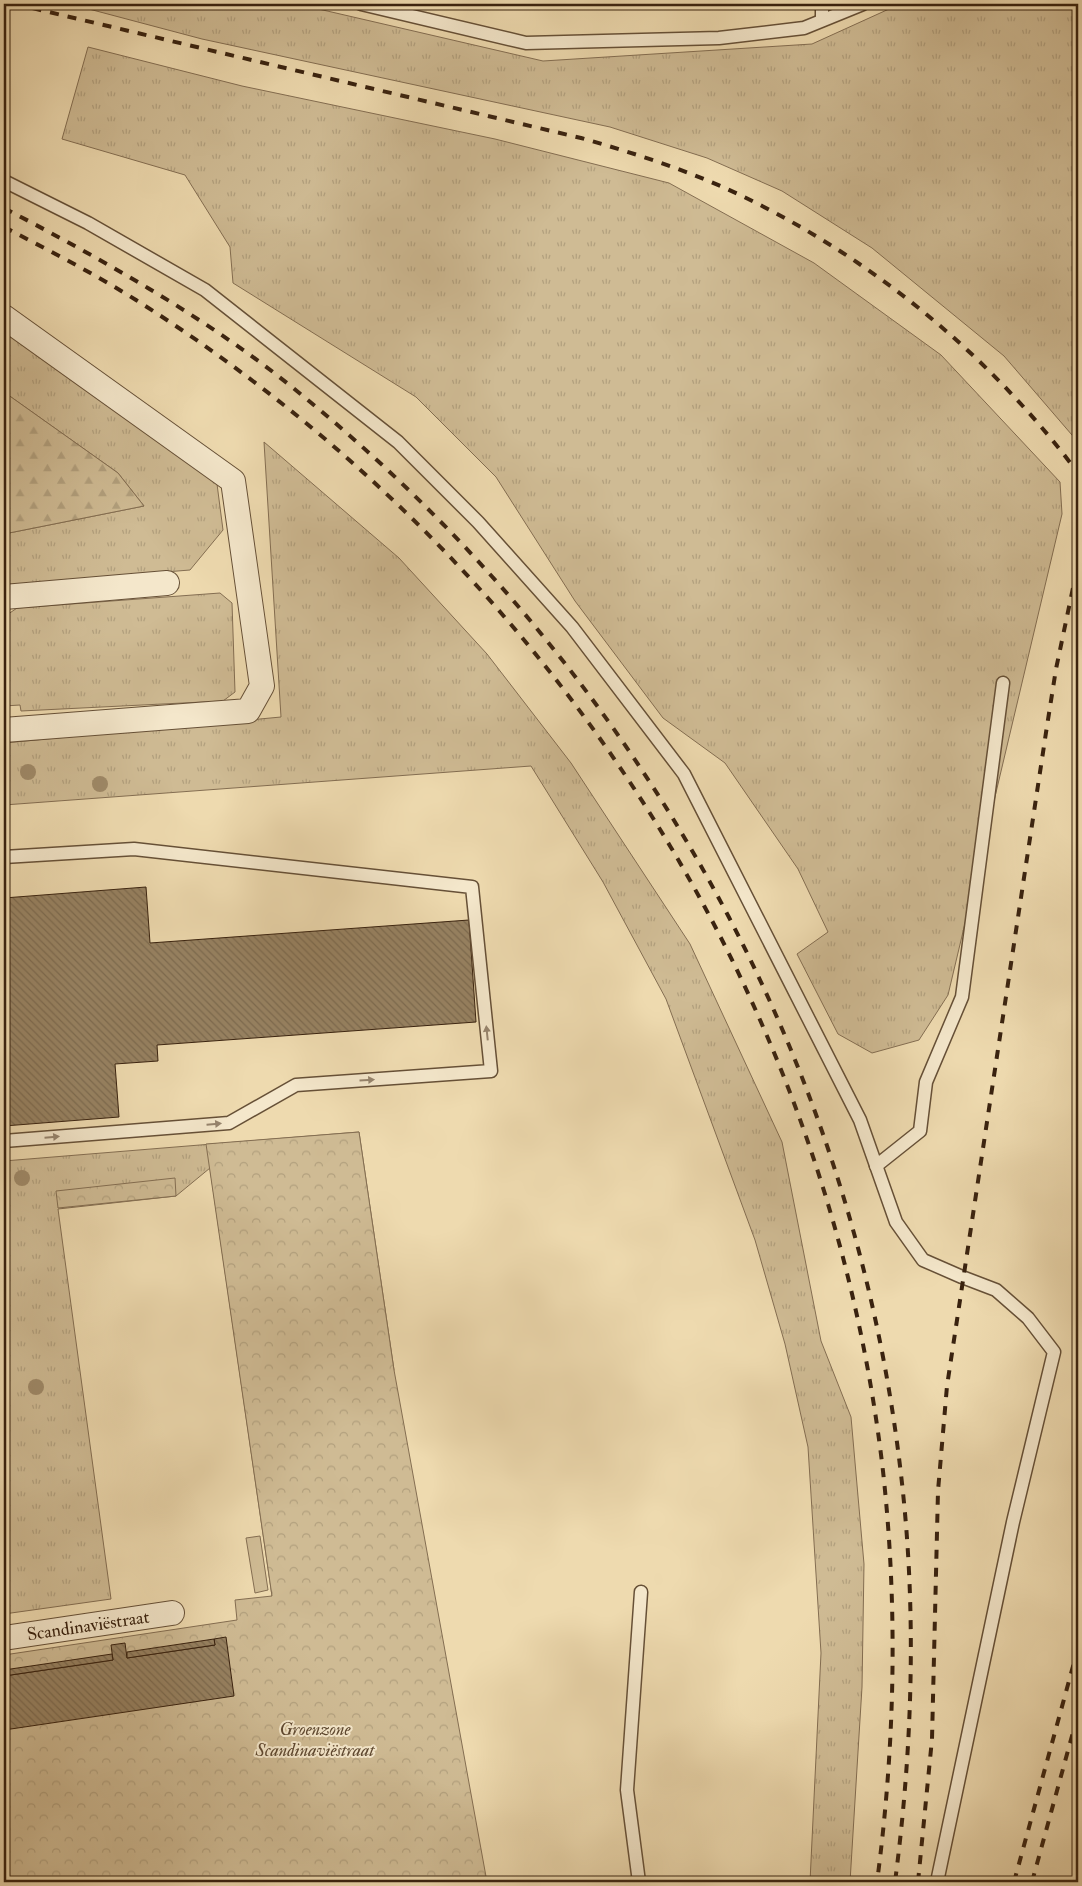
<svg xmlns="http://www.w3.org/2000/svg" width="1082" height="1886" viewBox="0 0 1082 1886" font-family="'IM FELL Double Pica',serif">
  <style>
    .grass { fill: url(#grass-tufts); stroke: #846e52 }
    .forest { fill: url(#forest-firs); stroke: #846e52 }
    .park { fill: url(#park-crowns); stroke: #846e52 }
    .garden { fill: #cfbb94; stroke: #846e52 }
    .building { fill: url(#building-back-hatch); stroke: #39220f }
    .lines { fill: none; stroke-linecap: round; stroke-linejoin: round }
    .lane-casing { stroke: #665037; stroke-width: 15 }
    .street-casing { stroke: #665037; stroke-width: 26 }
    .lane { stroke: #f4e7cb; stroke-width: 12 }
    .street { stroke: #f4e7cb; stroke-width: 24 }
    .rail { stroke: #39220f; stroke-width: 4; stroke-dasharray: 9 9; stroke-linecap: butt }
    .tree { fill: #9f8a69 }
    .oneway { fill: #96846d }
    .labels { text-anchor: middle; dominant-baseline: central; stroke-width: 4; stroke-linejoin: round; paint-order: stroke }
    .street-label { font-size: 18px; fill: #39220f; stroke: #f4e7cb }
    .park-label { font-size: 18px; font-style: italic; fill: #5e4830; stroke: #f4e7cb }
  </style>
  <defs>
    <pattern id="grass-tufts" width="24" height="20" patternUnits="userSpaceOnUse" patternTransform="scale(1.25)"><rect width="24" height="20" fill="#cfbb94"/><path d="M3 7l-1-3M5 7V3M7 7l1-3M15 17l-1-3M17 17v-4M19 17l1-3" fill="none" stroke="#b2a07e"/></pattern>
    <pattern id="forest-firs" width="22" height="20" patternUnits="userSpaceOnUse" patternTransform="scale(1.25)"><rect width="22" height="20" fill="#cfbb94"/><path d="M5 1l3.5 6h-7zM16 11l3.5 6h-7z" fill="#b2a07e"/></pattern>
    <pattern id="park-crowns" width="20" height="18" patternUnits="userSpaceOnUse" patternTransform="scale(1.25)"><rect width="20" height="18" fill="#cfbb94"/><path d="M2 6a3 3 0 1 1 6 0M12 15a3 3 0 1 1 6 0" fill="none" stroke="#b2a07e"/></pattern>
    <pattern id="building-back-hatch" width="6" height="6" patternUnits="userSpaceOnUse" patternTransform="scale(1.25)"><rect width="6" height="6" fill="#978262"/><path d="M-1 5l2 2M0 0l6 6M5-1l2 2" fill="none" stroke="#7c6a4f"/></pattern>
  </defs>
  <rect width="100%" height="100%" fill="#eedaaf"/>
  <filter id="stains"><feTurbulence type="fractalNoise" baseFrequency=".004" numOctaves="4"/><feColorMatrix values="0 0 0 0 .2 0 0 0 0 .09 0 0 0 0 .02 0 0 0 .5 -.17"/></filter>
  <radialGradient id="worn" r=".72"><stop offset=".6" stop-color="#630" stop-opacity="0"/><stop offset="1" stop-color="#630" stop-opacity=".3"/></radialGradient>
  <g class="grass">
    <path d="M70,4H297L543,61L812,44L900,4H1078V442L1004,356L872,248L782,191L707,158L610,127L202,39Z"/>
    <path d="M88,47L242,86L495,139L669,183L814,263L941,355L1060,482L1062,514L948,995L919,1040L872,1053L838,1034L797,954L828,932L798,869L725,763L663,718L575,601L496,477L416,397L233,283L230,247L185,175L62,139Z"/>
    <path d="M4,331L217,484L223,530L190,570L4,585V534L144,506L118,473L4,392Z"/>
    <path d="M264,442L399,558L487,654L571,763L690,944L782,1142L821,1341L851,1417L864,1564L862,1687L850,1882H810L821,1653L808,1447L785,1344L755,1240L666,999L603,882L531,766L4,805V743L281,717Z"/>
    <path d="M220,593L232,603L235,692L223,701L21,711L20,705L4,706V617L17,608Z"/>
    <path d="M359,1132L394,1370L272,1596L210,1168L176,1196L58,1209L111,1599L4,1614V1161Z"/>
  </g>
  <path class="forest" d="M4,392L118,473L144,506L4,534Z"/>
  <g class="park">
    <path d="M359,1132L394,1370L487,1882H4V1655L237,1620L235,1600L272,1596L206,1144Z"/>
    <path d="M175,1178L176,1196L58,1208L56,1191Z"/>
  </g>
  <path class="garden" d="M260,1536L268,1590L255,1593L246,1538Z"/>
  <g class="building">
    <path d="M146,887L150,943L469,920L476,1022L157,1045L158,1061L115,1064L119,1117L4,1126V898Z"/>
    <path d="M226,1637L234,1696L4,1730V1676L113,1660L111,1645L125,1643L127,1658L215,1645L214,1639Z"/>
    <path d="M214,1639L215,1645L127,1658V1652Z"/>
    <path d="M112,1654L113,1660L4,1676V1670Z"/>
  </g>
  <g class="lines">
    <defs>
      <g id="lane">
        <path d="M361,4L526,43L719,38L804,28L863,4"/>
        <path d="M822,4V20"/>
        <path d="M4,181L88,223L205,290L398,442L478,522L572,627L684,774L860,1120L896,1222L923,1260L962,1277L996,1290L1028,1318L1054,1352L1013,1522L937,1882"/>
        <path d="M4,857L134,849L472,887L491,1071L296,1085L229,1123L4,1141"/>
        <path d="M876,1166L920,1131L926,1082L962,997L1003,683"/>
        <path d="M639,1882L627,1790L641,1592"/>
      </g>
      <g id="street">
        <path d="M4,317L233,481L262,686L248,711L4,730"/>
        <path d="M4,597L167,583"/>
        <path id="s1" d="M4,1638L172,1613"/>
      </g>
    </defs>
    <use href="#lane" class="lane-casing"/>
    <use href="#street" class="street-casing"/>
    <use href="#lane" class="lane"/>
    <use href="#street" class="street"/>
    <g class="rail">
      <path d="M15,4L581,138C630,152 678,167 725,188C863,251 987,351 1078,473"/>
      <path d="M4,208C97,257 189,308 273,372C616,640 848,1032 900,1466C917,1604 913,1744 895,1882"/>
      <path d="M4,227C48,250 93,273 136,300C546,559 827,987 883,1471C898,1608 895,1746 877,1882"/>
      <path d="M918,1882L932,1739L938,1491L947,1386L1047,726L1056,669L1078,564"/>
      <path d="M1014,1882L1078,1648"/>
      <path d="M1032,1882L1078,1714"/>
    </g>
  </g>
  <g class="tree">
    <circle cx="28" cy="772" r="8"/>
    <circle cx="100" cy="784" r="8"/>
    <circle cx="22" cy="1178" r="8"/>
    <circle cx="36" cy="1387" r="8"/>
  </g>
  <defs><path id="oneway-solid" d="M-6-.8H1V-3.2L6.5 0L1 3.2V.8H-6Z" transform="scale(1.25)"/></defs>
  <g class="oneway">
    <use href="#oneway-solid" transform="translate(487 1033) rotate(-96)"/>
    <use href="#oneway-solid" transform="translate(367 1080) rotate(-4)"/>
    <use href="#oneway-solid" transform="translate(214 1124) rotate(-5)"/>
    <use href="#oneway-solid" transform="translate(52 1137) rotate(-5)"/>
  </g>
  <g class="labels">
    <g class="street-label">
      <text stroke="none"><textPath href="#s1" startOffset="85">Scandinaviëstraat</textPath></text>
    </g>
    <g class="park-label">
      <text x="315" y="1729">Groenzone<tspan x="315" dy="21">Scandinaviëstraat</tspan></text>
    </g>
  </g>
  <rect width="1082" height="1886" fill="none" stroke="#eedaaf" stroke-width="20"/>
  <rect x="5" y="5" width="1072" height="1876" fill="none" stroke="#39220f" stroke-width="2.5"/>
  <rect x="10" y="10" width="1062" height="1866" fill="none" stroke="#39220f"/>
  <rect width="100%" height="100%" filter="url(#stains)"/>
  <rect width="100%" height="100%" fill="url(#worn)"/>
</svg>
